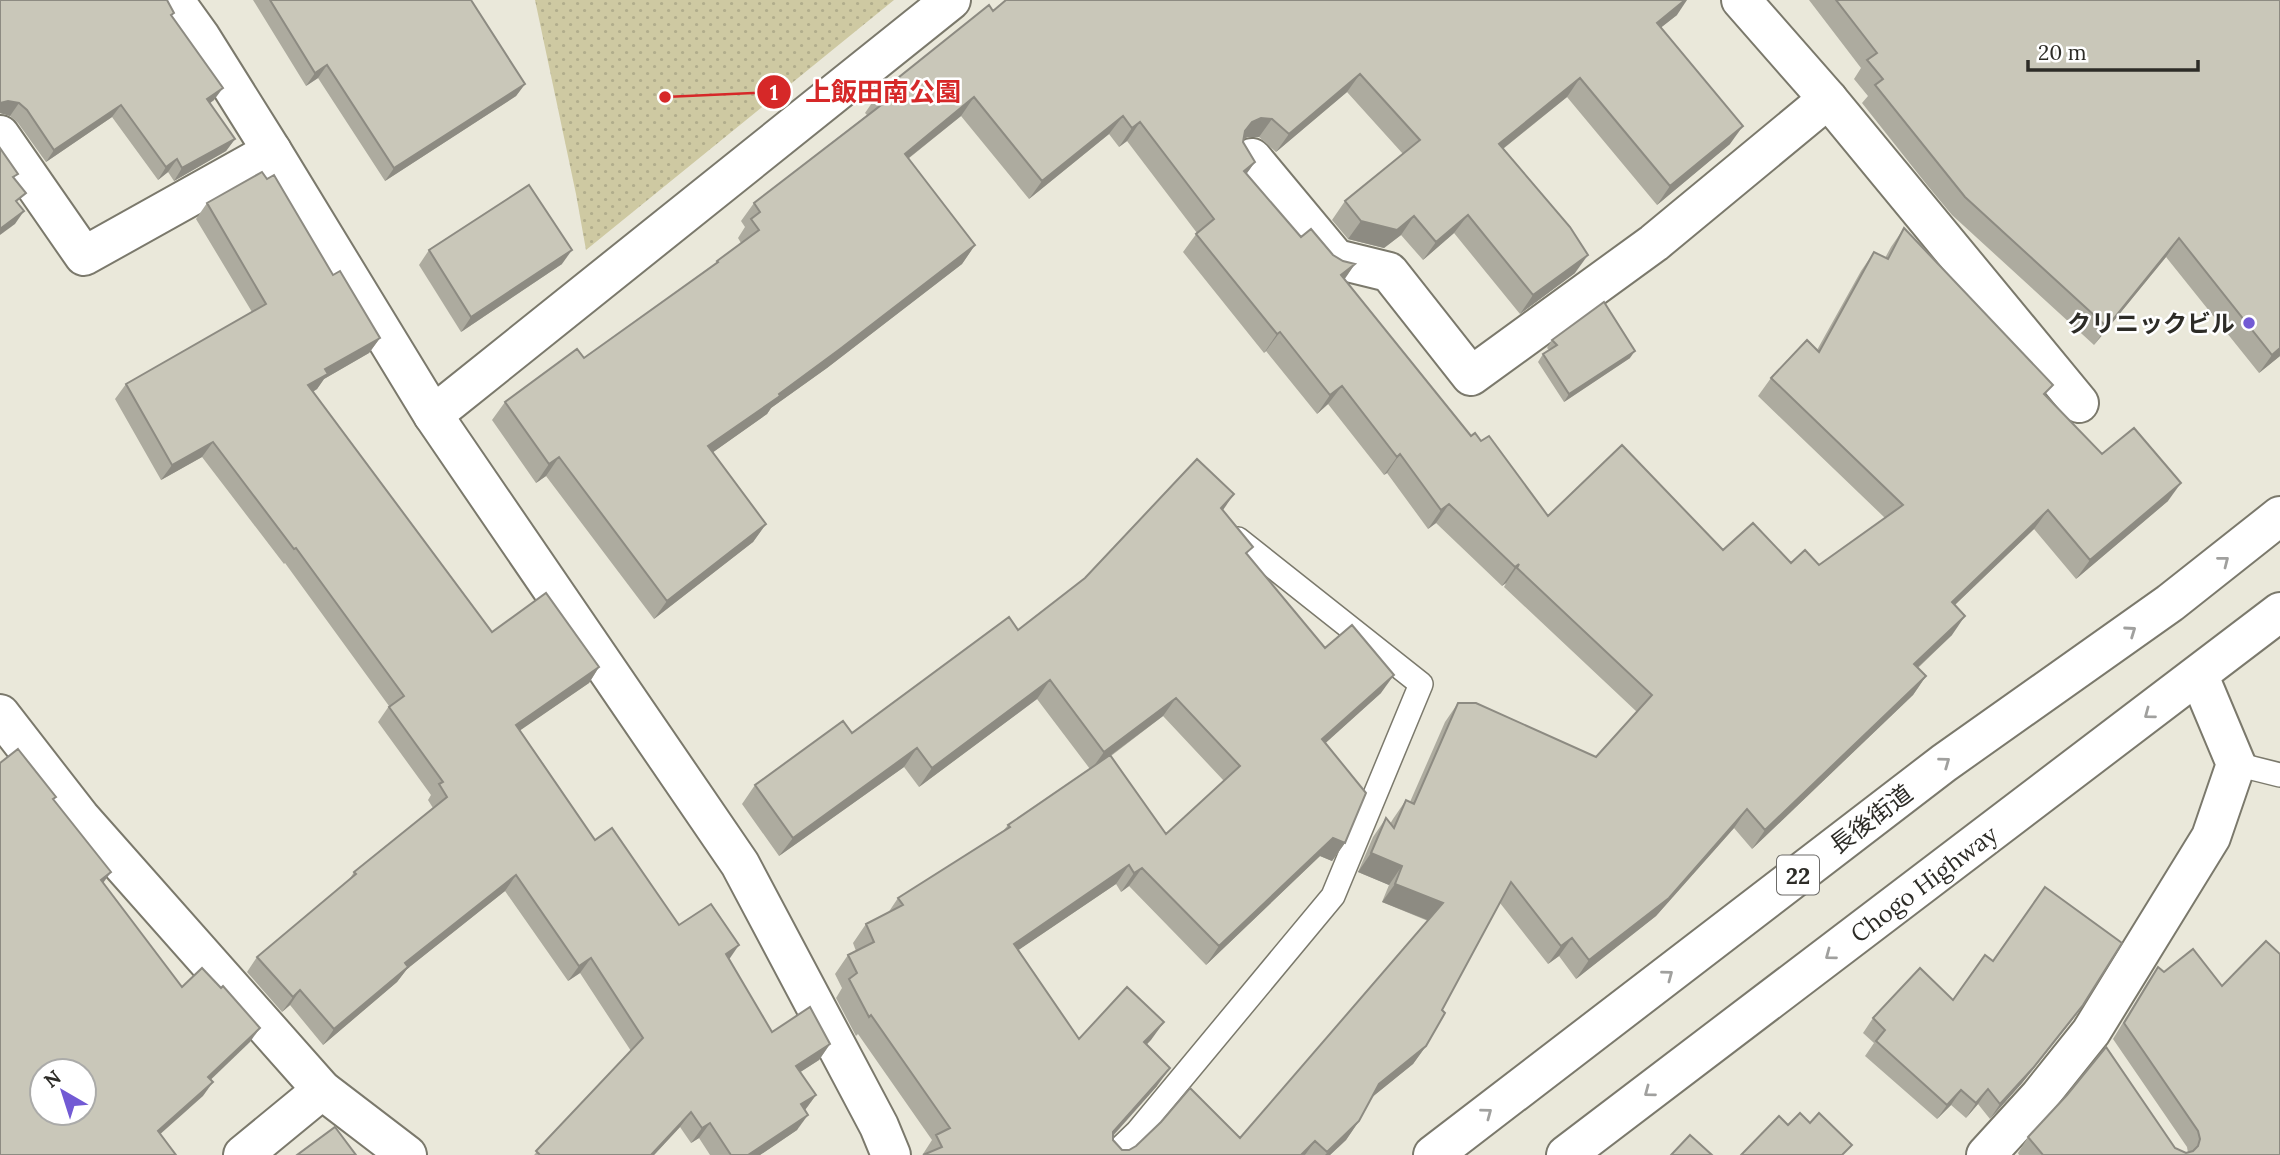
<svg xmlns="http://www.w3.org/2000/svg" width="2280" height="1155" viewBox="0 0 2280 1155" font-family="Lora,'Noto Sans JP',serif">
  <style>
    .park { fill: url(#park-dots) }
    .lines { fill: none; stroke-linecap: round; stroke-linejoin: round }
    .lane-casing { stroke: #7b796c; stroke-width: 26 }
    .street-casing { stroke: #7b796c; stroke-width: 42 }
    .primary-casing { stroke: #7b796c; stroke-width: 42 }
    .lane { stroke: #fff; stroke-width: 23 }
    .street { stroke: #fff; stroke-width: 38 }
    .primary { stroke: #fff; stroke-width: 38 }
    .wall { fill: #adab9f; fill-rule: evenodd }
    .shaded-wall { fill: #8d8b82 }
    .building { fill: #c9c7b9; stroke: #8d8b82; stroke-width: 2; fill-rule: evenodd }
    .oneway { stroke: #a0a09e }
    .poi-dot { fill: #725ad4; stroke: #fff; stroke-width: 2.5 }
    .labels { text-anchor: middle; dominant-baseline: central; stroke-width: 5; stroke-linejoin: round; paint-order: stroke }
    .shield { fill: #fff; stroke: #6c6b68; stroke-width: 2 }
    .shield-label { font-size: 23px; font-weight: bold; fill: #2d2c27 }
    .poi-label { font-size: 24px; font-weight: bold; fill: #2d2c27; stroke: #fff; text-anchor: end }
    .street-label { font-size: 24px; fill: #2d2c27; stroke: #fff }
    .leader { fill: none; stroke: #d62828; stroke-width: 2.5 }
    .callout-dot { fill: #d62828; stroke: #fff; stroke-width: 2.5 }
    .mark-label { font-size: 21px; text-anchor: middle; font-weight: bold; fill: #fff }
    .callout-label { font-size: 26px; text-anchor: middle; font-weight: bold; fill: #d62828; stroke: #fff; stroke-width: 5; stroke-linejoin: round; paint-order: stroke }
  </style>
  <defs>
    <pattern id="park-dots" width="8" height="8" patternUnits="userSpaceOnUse" patternTransform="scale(1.75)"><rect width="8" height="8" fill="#cec9a2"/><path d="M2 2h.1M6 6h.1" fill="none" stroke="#b1ad8c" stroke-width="1.8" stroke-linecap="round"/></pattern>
  </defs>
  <rect width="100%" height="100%" fill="#eae8da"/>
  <path class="park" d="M535,0H894L586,250L576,194Z"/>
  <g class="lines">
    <defs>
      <g id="lane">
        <path d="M2236,764L2280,775"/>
        <path d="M1113,1155L1137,1132L1333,896L1421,684L1238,539"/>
      </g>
      <g id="street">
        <path d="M174,0L200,36L272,151L433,415L740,864L879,1126L891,1155"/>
        <path d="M1741,0L1828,99L2079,403"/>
        <path d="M0,135L84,256L272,151"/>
        <path d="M1252,158L1336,259L1389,272L1471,376L1654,243L1828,99"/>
        <path d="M433,415L951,0"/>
        <path d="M0,714L80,817L322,1090L407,1155"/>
        <path d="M243,1155L322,1090"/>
        <path d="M1986,1155L2039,1097L2091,1032L2211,837L2236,764L2199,676"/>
      </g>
      <g id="primary">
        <path d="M1433,1155L1944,763L2170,603L2280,516"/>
        <path d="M1566,1155L2280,612"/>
      </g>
    </defs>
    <use href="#lane" class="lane-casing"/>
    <use href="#street" class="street-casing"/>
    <use href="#primary" class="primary-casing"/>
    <use href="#lane" class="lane"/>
    <use href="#street" class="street"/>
    <use href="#primary" class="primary"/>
  </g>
  <g class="wall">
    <path d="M0,0L171,17L214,100L210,103L235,139L226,151L174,181L168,172L158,180L112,117L46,162L18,123L10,116L0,113Z"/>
    <path d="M253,0H471L525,84L516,96L385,181L318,78L306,86Z"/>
    <path d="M1809,0H2280V356L2259,373L2166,257L2094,345L1952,215L1927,185L1862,103L1868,96L1854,79L1861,68Z"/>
    <path d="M993,11L1677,15L1661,27L1730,144L1657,205L1567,97L1503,149L1575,273L1520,314L1454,233L1423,260L1401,235L1384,248L1348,239L1332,220L1345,201L1403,154L1347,92L1276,152L1259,137H1248L1244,138L1243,142L1255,162L1246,174L1301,237L1343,261L1355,264L1344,279L1471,436L1481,441L1548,516L1791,563L1819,565L1885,518L1758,396L1771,378L1817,350L1861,271L1874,252L1885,258L1891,247L1904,228L2045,395L2102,454L2168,501L2076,579L2034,529L1955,605L1952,635L1918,668L1926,676L1913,695L1752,849L1734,828L1656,916L1576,979L1559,956L1548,964L1500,903L1442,1010L1426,1046L1413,1064L1371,1098L1359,1121L1346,1140L1330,1155H923V1154L932,1140L858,1034L856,1036L836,998L842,988L835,974L848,955L856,951L853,943L866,924L888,913L898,898L1003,831L1008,825L1090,769L1037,699L919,787L904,767L779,856L742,804L755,785L852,733L1018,630L1223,510L1248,555L1325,648L1381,693L1325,743L1345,843L1332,861L1320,856L1206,965L1129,886L1121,892L1116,884L1018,950L1079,1039L1164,1022L1146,1045L1157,1086L1113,1136V1140L1122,1150H1129L1240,1138L1428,921L1382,902L1389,885L1358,872L1373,837L1386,818L1390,824L1393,819L1406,800L1410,802L1445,722L1458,703L1596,757L1637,712L1504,587L1506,583L1502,586L1436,523L1428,529L1387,473L1384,475L1328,404L1317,414L1266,351L1264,353L1183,252L1197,233L1127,141L1119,147L1109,134L1029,199L961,116L908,159L975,245L962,264L827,368L771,408L767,414L713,452L766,524L753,542L654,619L546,476L536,483L492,420L505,402L584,358L714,266L717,261L741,243L738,238L745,227L741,221L754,203L867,115L865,113L878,94ZM1163,716L1224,781L1166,834L1111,756Z"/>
    <path d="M207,203L333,275L380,338L369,353L324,379L317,389L313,392L492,632L599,667L589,683L520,730L595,840L679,925L729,959L772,1032L830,1044L819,1060L800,1072L816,1095L805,1110L797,1130L760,1155H710L699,1138L691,1143L680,1127L654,1155H534L631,1051L580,973L568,981L505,891L407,969L397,982L323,1045L290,1005L282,1012L247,972L257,957L349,880L354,872L433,808L428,800L431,795L378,722L389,706L285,563L284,564L202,457L161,480L115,399L126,384L252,312L196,219Z"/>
    <path d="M429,250L562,264L461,332L419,265Z"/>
    <path d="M1552,340L1630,358L1564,402L1538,362L1543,354L1549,350L1547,348Z"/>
    <path d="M2158,967L2164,972L2222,986L2280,1155H2019L2018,1153L2028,1137L2175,1148L2186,1153H2188L2187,1147L2113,1039L2147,983Z"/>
    <path d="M1953,1000L2073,1019L2022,1083L1990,1119L1978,1104L1966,1118L1951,1105L1937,1119L1865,1056L1874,1043L1863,1033L1873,1018Z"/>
  </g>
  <g class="shaded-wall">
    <path d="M1685,0H1687L1677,15L1644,41L1657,23Z"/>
    <path d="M327,65L318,78L306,86L315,73Z"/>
    <path d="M1360,74L1347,92L1276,152L1289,134Z"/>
    <path d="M1580,78L1567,97L1485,163L1499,144Z"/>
    <path d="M525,84L516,96L385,181L394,168Z"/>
    <path d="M223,88L214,100L198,112L207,99Z"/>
    <path d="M974,97L961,116L891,172L905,154Z"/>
    <path d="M8,101L19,103L10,116L0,113V103Z"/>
    <path d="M121,105L112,117L46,162L54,150Z"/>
    <path d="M1123,116L1109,134L1029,199L1042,181Z"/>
    <path d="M1261,118L1272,119L1259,137H1248L1239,141L1252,122Z"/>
    <path d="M1140,122L1127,141L1119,147L1132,128Z"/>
    <path d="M1743,126L1730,144L1657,205L1670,186Z"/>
    <path d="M235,139L226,151L174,181L182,168Z"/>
    <path d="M177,159L168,172L158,180L166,167Z"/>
    <path d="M1255,162L1242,180L1244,171Z"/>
    <path d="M24,211L15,224L0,235V229Z"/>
    <path d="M1468,215L1454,233L1423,260L1436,242Z"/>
    <path d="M1414,216L1401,235L1384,248L1348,239L1361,221Z"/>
    <path d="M2179,238L2166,257L2094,345L2107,327Z"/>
    <path d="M975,245L962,264L827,368L771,408L767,414L695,465L708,446Z"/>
    <path d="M572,250L562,264L461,332L471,317Z"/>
    <path d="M1588,255L1575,273L1520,314L1533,295Z"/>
    <path d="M1355,264L1342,283L1341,275Z"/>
    <path d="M1280,332L1266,351L1264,353L1277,334Z"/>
    <path d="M380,338L369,353L324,379L317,389L297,401L308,385L325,369Z"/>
    <path d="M2280,348V356L2259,373L2272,355Z"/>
    <path d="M1635,351L1630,358L1564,402L1569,394Z"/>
    <path d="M1342,386L1328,404L1317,414L1330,395Z"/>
    <path d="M213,442L202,457L161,480L172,465Z"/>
    <path d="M1400,454L1387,473L1384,475L1397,457Z"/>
    <path d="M559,457L546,476L536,483L549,464Z"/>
    <path d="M2181,483L2168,501L2076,579L2090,560Z"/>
    <path d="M1234,494L1221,513V508Z"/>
    <path d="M1449,504L1436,523L1428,529L1441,510Z"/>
    <path d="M2048,510L2034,529L1939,620L1952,602Z"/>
    <path d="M766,524L753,542L654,619L667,601Z"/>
    <path d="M1519,564L1506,583L1502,586L1515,567Z"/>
    <path d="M1965,616L1952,635L1901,683L1914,664Z"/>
    <path d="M599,667L589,683L506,740L516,725Z"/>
    <path d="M1394,675L1381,693L1309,758L1322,739Z"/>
    <path d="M1926,676L1913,695L1752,849L1765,830Z"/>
    <path d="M1050,680L1037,699L919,787L932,768Z"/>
    <path d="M1176,698L1163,716L1091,770L1104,752Z"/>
    <path d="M917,748L904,767L779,856L793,838Z"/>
    <path d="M1747,809L1734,828L1656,916L1576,979L1589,960Z"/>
    <path d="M1333,838L1345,843L1332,861L1320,856L1206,965L1219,946Z"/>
    <path d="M1371,853L1402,866L1389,885L1358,872Z"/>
    <path d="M1129,865L1116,884L1001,962L1014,944Z"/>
    <path d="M1142,868L1129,886L1121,892L1134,873Z"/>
    <path d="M111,872L101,886V880Z"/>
    <path d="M516,875L505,891L407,969L397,982L323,1045L334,1029L405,963Z"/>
    <path d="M1395,884L1443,903L1430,921L1382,902Z"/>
    <path d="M1572,938L1559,956L1548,964L1561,946Z"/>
    <path d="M739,945L728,961L726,954Z"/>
    <path d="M591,958L580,973L568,981L579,966Z"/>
    <path d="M300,990L290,1005L282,1012L293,997Z"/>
    <path d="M2083,1005L2073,1019L2022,1083L1990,1119L2000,1104Z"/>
    <path d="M1164,1022L1151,1040L1131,1061L1144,1042Z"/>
    <path d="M260,1028L250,1042L199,1091L208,1077Z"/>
    <path d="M830,1044L819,1060L785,1082L796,1066Z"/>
    <path d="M1426,1046L1413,1064L1366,1102L1379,1084Z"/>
    <path d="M1170,1068L1157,1086L1100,1150L1113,1132Z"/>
    <path d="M213,1082L203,1096L148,1145L158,1131Z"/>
    <path d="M1988,1089L1978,1104L1966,1118L1976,1103Z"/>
    <path d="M1961,1090L1951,1105L1937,1119L1947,1105Z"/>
    <path d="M816,1095L805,1110L801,1104Z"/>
    <path d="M691,1112L680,1127L654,1155H651Z"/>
    <path d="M808,1115L797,1130L760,1155H748Z"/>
    <path d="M1359,1121L1346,1140L1330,1155H1325Z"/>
    <path d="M710,1123L699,1138L691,1143L702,1128Z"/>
    <path d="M1315,1141L1305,1155H1301Z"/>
  </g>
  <g class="building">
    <path d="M0,0H167L174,13L171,15L223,88L207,99L235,139L182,168L177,159L166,167L121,105L54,150L27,110L19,103L8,101L0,103Z"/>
    <path d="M270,0H471L525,84L394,168L327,65L315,73Z"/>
    <path d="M1006,0H1685L1657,23L1743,126L1670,186L1580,78L1499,144L1570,227L1588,255L1533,295L1468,215L1436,242L1414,216L1397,230L1361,221L1345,201L1420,140L1360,74L1289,134L1272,119L1261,118L1252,122L1245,131L1243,142L1255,162L1244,171L1301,237L1311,229L1333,255L1343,261L1355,264L1341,275L1471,436L1475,433L1481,441L1489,436L1548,516L1622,445L1723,550L1753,523L1791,563L1805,550L1819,565L1903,505L1771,378L1807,340L1819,352L1874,252L1888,259L1904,228L2053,385L2044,394L2102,454L2134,428L2181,483L2090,560L2048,510L1952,602L1965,616L1914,664L1926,676L1765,830L1747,809L1669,898L1589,960L1572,938L1561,946L1511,882L1442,1010L1445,1013L1426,1046L1379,1084L1359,1121L1327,1152L1315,1141L1301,1155H923L942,1147L936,1135L950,1128L871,1015L869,1017L849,979L857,973L848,955L874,942L866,924L903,905L898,898L1010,827L1008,825L1110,755L1166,834L1240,766L1176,698L1104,752L1050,680L932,768L917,748L793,838L755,785L843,721L852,733L1009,617L1018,630L1085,578L1197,459L1234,494L1221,508L1253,547L1246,553L1325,648L1352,625L1394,675L1322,739L1366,793L1345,843L1333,838L1219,946L1142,868L1134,873L1129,865L1014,944L1079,1039L1127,987L1164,1022L1144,1042L1170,1068L1113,1132V1140L1122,1150H1129L1136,1146L1161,1122L1190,1088L1240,1138L1443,903L1395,884L1402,866L1371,853L1386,818L1394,828L1406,800L1414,804L1458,703H1476L1596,757L1652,695L1517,568L1519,564L1515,567L1449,504L1441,510L1400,454L1397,457L1342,386L1330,395L1280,332L1277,334L1196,234L1214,219L1140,122L1132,128L1123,116L1042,181L974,97L905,154L975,245L840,349L779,394L780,396L708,446L766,524L667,601L559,457L549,464L505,402L577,349L584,358L718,262L717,261L759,230L751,219L760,212L754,203L885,102L878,94L989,5L993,11Z"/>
    <path d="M1836,0H2280V348L2272,355L2179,238L2107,327L1965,197L1875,85L1883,79L1867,60L1877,53Z"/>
    <path d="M0,148L18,174L13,177L26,193L16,201L24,211L0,229Z"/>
    <path d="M262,172L267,179L274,175L333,275L340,271L380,338L325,369L328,374L308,385L492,632L546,593L599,667L516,725L595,840L612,828L679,925L711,904L739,945L726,954L772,1032L810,1007L830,1044L796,1066L816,1095L801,1104L808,1115L748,1155H731L710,1123L702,1128L691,1112L651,1155H540L536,1151L643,1038L591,958L579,966L516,875L405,963L408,967L334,1029L300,990L293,997L257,957L356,874L354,872L447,797L439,784L443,782L389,707L404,696L296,548L294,549L213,442L172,465L126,384L266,304L207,203Z"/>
    <path d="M529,185L572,250L471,317L429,250Z"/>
    <path d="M1604,302L1635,351L1569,394L1543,354L1557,345L1552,340Z"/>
    <path d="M18,749L56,797L53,799L111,872L101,880L182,987L202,968L221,988L223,986L260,1028L208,1077L213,1082L158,1131L176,1155H0V763ZM42,1071H84V1113H42Z"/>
    <path d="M2045,887L2122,943L2083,1005L2033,1068L2000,1104L1988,1089L1976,1103L1961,1090L1947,1105L1876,1041L1885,1030L1873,1018L1920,968L1953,1000L1985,955L1993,961Z"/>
    <path d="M2266,941L2280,954V1155H2043L2028,1137L2067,1095L2106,1047L2175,1148L2186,1153L2193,1151L2198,1146L2200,1139L2198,1131L2124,1023L2158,967L2164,972L2193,949L2222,986Z"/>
    <path d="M1800,1113L1810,1123L1819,1113L1852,1145L1842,1155H1741L1779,1116L1788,1125Z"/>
    <path d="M335,1127L356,1155H297Z"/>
    <path d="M1690,1135L1712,1155H1671Z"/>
  </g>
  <defs><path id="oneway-chevron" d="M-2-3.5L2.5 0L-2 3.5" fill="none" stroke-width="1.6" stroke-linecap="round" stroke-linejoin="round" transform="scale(1.75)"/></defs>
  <g class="oneway">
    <use href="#oneway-chevron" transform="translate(2224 561) rotate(-38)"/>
    <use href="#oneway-chevron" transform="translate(2131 631) rotate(-35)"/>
    <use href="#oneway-chevron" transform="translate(2149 714) rotate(143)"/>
    <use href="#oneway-chevron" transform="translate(1945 762) rotate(-36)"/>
    <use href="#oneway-chevron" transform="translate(1830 955) rotate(143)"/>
    <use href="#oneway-chevron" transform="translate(1668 975) rotate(-37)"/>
    <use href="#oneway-chevron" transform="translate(1649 1092) rotate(143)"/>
    <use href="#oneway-chevron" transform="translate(1487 1113) rotate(-37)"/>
  </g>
  <circle class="poi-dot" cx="2249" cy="323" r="7"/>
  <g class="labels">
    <rect class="shield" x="1777" y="855.5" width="42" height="39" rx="5"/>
    <g class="shield-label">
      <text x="1798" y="875">22</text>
    </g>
    <g class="poi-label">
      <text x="2235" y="323">クリニックビル</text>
    </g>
    <g class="street-label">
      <text transform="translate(1871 819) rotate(-37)">長後街道</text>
      <text transform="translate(1924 884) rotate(-37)">Chogo Highway</text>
    </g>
  </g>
  <path class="leader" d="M665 97L774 92"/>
  <g class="callout-dot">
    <circle cx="665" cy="97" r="7"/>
    <circle cx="774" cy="92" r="18"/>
  </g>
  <g class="mark-label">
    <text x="774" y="100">1</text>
  </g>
  <g class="callout-label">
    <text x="883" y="101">上飯田南公園</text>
  </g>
  <g transform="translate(63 1092) rotate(321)"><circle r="33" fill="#ffffff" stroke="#ababa9" stroke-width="2"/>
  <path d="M0-5L12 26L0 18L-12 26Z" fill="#725ad4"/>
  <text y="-10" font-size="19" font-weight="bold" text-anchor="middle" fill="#2d2c27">N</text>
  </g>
  <path d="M2028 60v10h170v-10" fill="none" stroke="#2d2c27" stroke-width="3.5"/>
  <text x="2038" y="60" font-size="21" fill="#2d2c27" stroke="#ffffff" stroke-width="5" paint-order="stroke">20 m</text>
</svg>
